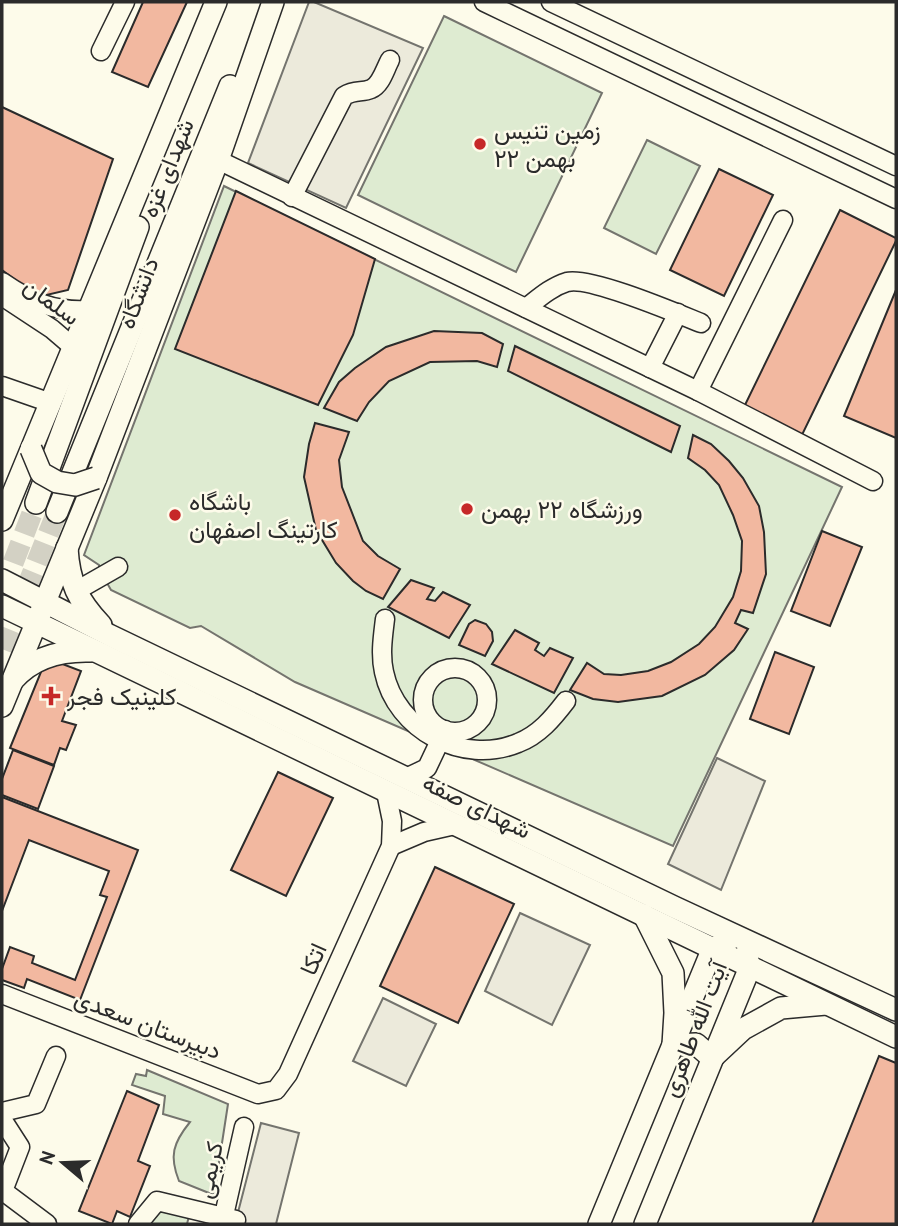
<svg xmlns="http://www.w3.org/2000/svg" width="898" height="1226" viewBox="0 0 898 1226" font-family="'PT Sans',Vazirmatn,sans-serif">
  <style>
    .green { fill: #deebd1; stroke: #74746e; stroke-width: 2 }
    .parking { fill: #eceadb; stroke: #74746e; stroke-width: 2 }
    .building { fill: #f2b8a0; stroke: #2b2b2b; stroke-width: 2 }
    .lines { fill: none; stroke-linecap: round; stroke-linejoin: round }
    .major-tunnel { stroke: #d3d1c4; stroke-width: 21; stroke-dasharray: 21 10; stroke-linecap: butt }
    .minor-casing { stroke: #2b2b2b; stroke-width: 21 }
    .major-casing { stroke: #2b2b2b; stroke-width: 24 }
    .minor { stroke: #fdfbea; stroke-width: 18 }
    .major { stroke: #fdfbea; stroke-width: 21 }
    .major-bridge-casing { stroke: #2b2b2b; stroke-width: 24; stroke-linecap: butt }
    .major-bridge { stroke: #fdfbea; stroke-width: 21 }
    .poi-dot { fill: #c62828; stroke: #fdfbea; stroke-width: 2.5 }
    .labels { text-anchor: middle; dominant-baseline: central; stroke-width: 5; stroke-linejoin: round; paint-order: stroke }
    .poi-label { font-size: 24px; fill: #2b2b2b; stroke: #fdfbea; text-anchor: start }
    .street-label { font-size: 24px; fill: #2b2b2b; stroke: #fdfbea }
  </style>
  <rect width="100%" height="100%" fill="#fdfbea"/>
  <g class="green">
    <path d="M444,16L602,93L516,272L358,195Z"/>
    <path d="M647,140L700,166L656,254L604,228Z"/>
    <path d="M224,186L842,487L673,846L295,682L201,626L190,628L111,590L99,569V565L84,555Z"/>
    <path d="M147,1070L228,1104L214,1195L179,1181C169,1156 173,1143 190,1122L163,1114L165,1096L132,1085L136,1074L146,1076Z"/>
    <path d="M161,1210L189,1216L187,1224H149Z"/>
  </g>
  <g class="parking">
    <path d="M309,2H314L423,48L346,208L248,163Z"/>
    <path d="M717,758L765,781L721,890L668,864Z"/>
    <path d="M520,913L590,945L552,1025L485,991Z"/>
    <path d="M383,998L436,1024L406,1086L353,1061Z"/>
    <path d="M261,1123L299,1133L276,1224H235Z"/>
  </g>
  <g class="building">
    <path d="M143,2H187L148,87L112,72Z"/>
    <path d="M2,107L113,159L68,290L38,297L2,270Z"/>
    <path d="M719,169L773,195L724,296L670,270Z"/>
    <path d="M236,191L375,259L353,335L318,405L175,349Z"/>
    <path d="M840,210L896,238V241L801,437L743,409Z"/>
    <path d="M896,290V438L844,416Z"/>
    <path d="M434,331L482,333L503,344L497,367L477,361L430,362L389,381L369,402L357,421L324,408L339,382L355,368L386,347Z"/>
    <path d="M515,346L680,426L671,452L508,371Z"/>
    <path d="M315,423L349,432L339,460L342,487L363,541L378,556L400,569L383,599L366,591L353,581L336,563L316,530L304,477L309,444Z"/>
    <path d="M693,435L711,444L729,461L743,478L759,506L764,532L766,574L753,613L741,610L735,623L748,629L734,650L705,675L662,696L618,702L593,699L570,690L587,663L604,674L621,675L648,671L671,662L699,644L715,627L733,597L741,571L742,541L733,515L719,485L705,470L688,458Z"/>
    <path d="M822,531L862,547L830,626L791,611Z"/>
    <path d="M411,580L434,588L427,599L435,601L443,592L470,605L449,638L388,607Z"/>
    <path d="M475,620L486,624L492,632L493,641L485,656L459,645L469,624Z"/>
    <path d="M515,630L539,643L535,650L544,656L550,648L573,658L554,693L492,664Z"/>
    <path d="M775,652L814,667L789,734L750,719Z"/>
    <path d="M52,660L81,671L62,721L76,725L66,750L60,748L54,765L10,748L45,662Z"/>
    <path d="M13,750L54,766L38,809L2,795V779Z"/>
    <path d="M278,772L333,798L286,896L231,870Z"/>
    <path d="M2,797L138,850L80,1000L27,979L24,988L2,980V969L10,947L34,956L32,963L75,980L107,897L100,895L109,871L29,840L2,911Z"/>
    <path d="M435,867L514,904L458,1023L380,986Z"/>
    <path d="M879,1056L896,1063V1224H812Z"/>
    <path d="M127,1091L159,1105L138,1161L150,1166L130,1217L117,1211L112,1224L79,1211Z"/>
  </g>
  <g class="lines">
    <g class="major-tunnel">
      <path d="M2,592L36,503"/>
      <path d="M2,649L57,512"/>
    </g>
    <defs>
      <g id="minor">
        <path d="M484,2L896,199"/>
        <path d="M551,2L896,166"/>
        <path d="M101,51L125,2"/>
        <path d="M218,160L698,391L873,481"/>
        <path d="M292,197L344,96C355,89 362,93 371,89C381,85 385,69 390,60"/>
        <path d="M2,282C31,302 54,312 89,310"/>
        <path d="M2,296L52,329L73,347"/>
        <path d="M526,308C539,298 551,287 567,282C589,276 676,313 701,323"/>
        <path d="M650,368L678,313"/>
        <path d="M2,386L51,403"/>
        <path d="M698,391L783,220"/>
        <path d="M76,591L118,567"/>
        <path d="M385,619C383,636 380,654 384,672C396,730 463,766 518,743C539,735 553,718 566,701"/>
        <circle cx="455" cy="700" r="32"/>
        <path d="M406,778L427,768L445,730"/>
        <path d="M391,846L424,832L455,825"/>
        <path d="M2,994L258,1094L276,1090L288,1074L391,846L392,821L386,792"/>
        <path d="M2,1112L36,1104L56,1056"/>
        <path d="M2,1119L20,1147L3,1191L47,1224"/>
        <path d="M138,1224L157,1201L236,1220"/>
        <path d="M222,1224L244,1127"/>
      </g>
      <g id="major">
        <path d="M36,503L138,227"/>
        <path d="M57,512L230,86"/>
        <path d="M2,520L216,2"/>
        <path d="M67,548C69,582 78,601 101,625"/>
        <path d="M2,580L109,635L674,907L896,1010"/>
        <path d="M2,606L896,1037"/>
        <path d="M13,680C33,657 60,650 91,651"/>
        <path d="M2,706L96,478L218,160L273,2"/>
        <path d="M644,915L673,973L675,1013L673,1045L696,1044L712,1058L743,1029L781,1008L826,1004"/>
        <path d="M599,1224L713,948L726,944"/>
        <path d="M645,1224L750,967L746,954"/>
      </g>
    </defs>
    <use href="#minor" class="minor-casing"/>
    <use href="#major" class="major-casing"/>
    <use href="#minor" class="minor"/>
    <use href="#major" class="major"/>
    <defs>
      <path id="major-bridge" d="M31,449L41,473L57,482L75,485L96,478"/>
    </defs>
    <use href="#major-bridge" class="major-bridge-casing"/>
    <use href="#major-bridge" class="major-bridge"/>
  </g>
  <g class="poi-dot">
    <circle cx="480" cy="144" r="7"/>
    <circle cx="467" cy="509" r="7"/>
    <circle cx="175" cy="515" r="7"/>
    <path d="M47.5 685.5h7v7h7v7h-7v7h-7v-7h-7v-7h7z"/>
  </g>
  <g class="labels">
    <g class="poi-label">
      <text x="494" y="130">زمین تنیس<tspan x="494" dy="28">۲۲ بهمن</tspan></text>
      <text x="189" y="501">باشگاه<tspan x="189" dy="28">کارتینگ اصفهان</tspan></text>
      <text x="481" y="509">ورزشگاه ۲۲ بهمن</text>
      <text x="67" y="696">کلینیک فجر</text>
    </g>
    <g class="street-label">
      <text transform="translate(167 168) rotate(-68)">شهدای غزه</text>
      <text transform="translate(138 293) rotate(-69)">دانشگاه</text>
      <text transform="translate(52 301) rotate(36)">سلمان</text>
      <text transform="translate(477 806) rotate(26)">شهدای صفه</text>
      <text transform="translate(313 959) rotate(-66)">اتکا</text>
      <text transform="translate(148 1024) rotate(21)">دبیرستان سعدی</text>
      <text transform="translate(694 1029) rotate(-69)">آیت الله طاهری</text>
      <text transform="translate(209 1170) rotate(-78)">کریمی</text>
    </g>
  </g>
  <rect width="898" height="1226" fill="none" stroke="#2b2b2b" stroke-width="7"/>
  <g transform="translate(63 1163) rotate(289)" stroke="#fdfbea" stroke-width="5" paint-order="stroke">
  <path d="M0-5L12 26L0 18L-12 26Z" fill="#2b2b2b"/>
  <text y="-10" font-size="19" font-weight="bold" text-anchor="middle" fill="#2b2b2b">N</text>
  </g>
</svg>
